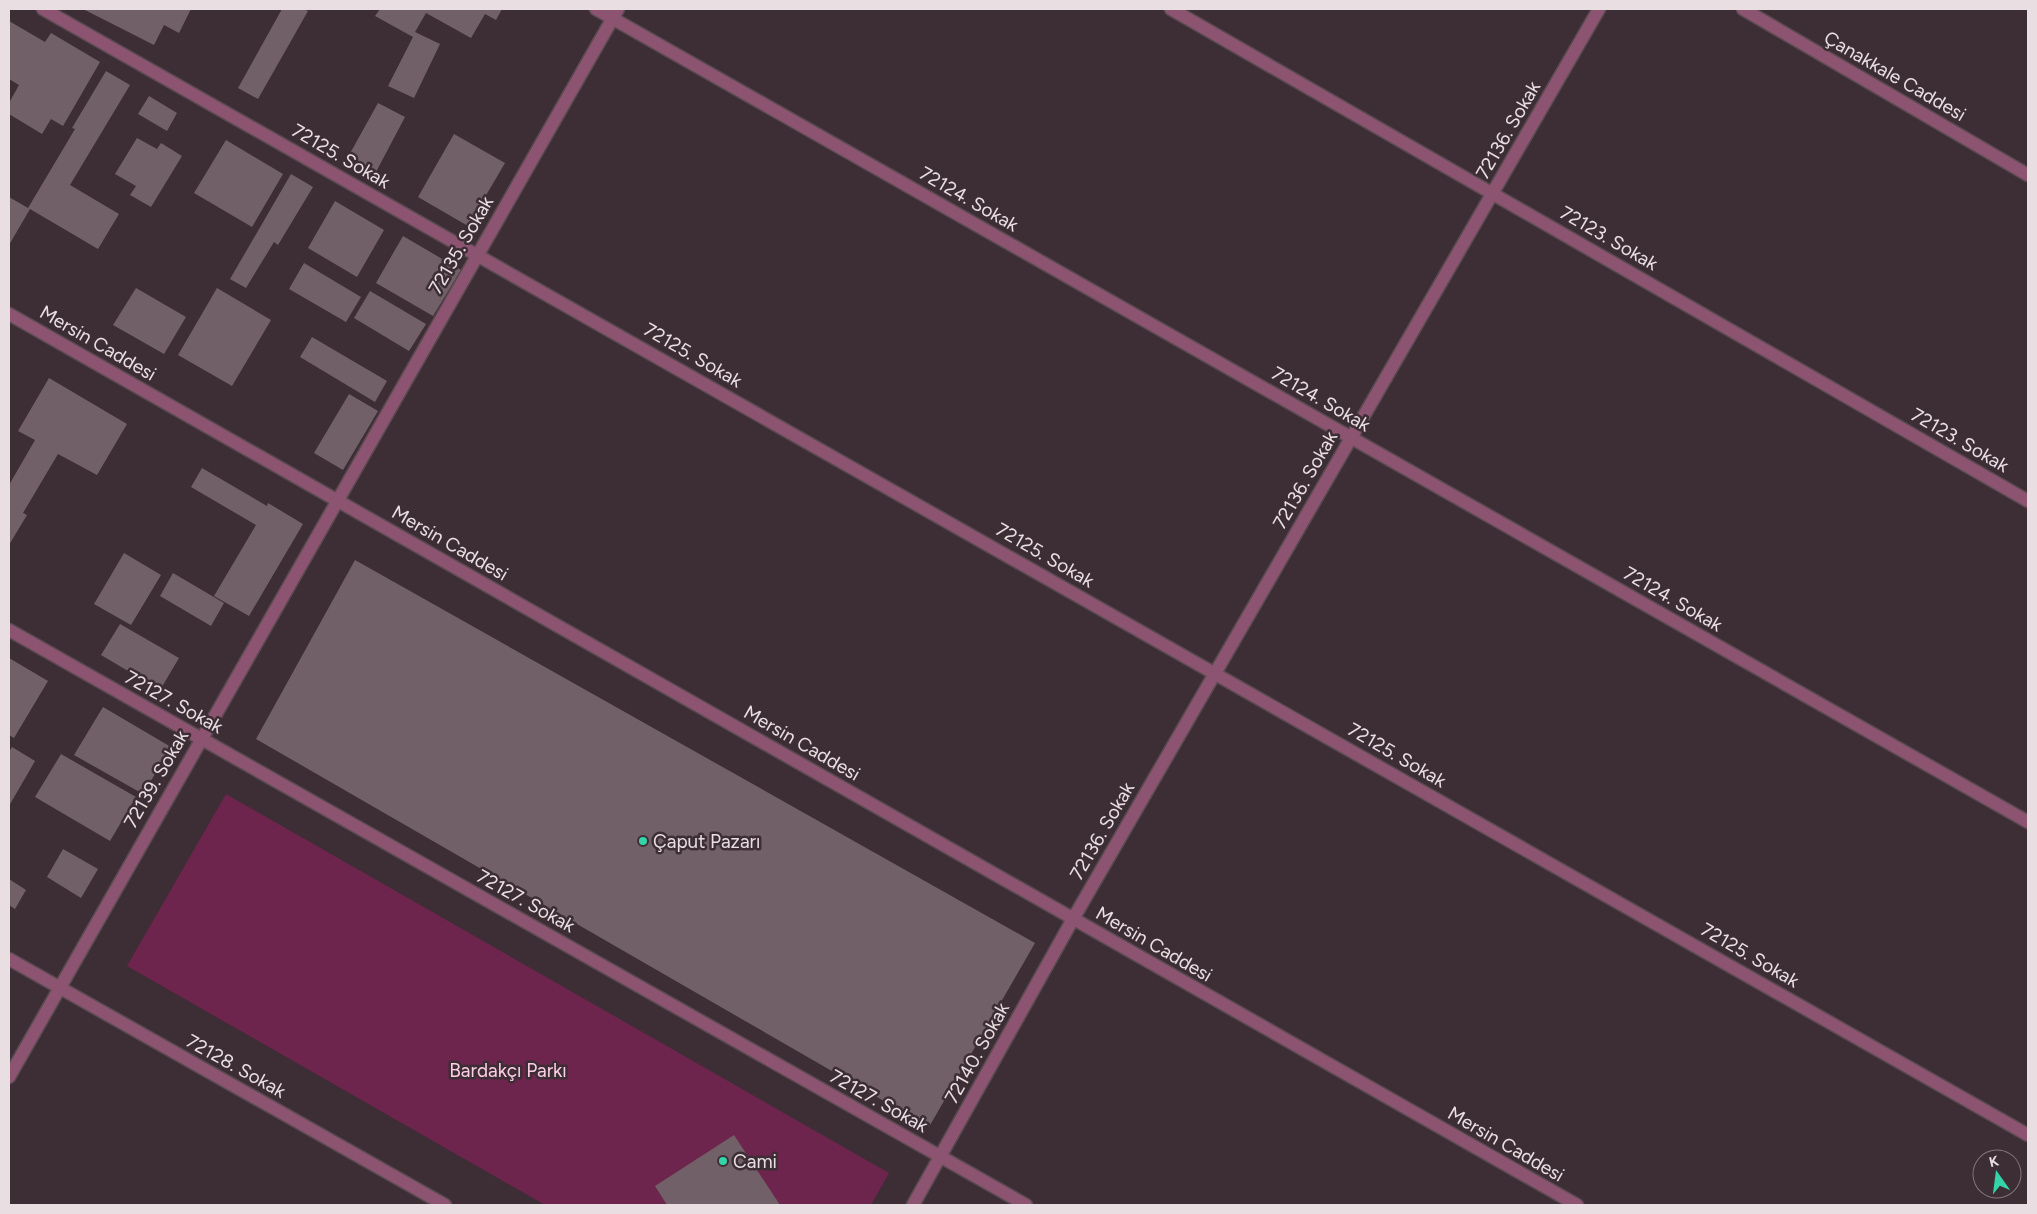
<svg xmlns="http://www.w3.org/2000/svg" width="2037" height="1214" viewBox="0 0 2037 1214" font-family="Figtree,sans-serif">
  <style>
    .green { fill: #6d244d }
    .building { fill: #716068 }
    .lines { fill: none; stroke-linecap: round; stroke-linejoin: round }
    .minor-casing { stroke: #594a51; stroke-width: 15 }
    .minor { stroke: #8c5470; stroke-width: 12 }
    .poi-dot { fill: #34d4a8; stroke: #3d2e35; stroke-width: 2 }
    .labels { text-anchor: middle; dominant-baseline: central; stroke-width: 5; stroke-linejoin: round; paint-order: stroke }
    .street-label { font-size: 19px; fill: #e9dfe3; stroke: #3d2e35 }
    .poi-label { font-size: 19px; fill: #e9dfe3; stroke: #3d2e35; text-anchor: start }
    .park-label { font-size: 19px; fill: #fecee4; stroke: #3d2e35 }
  </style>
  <rect width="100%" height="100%" fill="#3d2e35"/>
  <path class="green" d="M226,794L889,1173L871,1205H545L127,966Z"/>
  <g class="building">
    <path d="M83,9H191L179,33L164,25L154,45Z"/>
    <path d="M282,9H303L308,11L258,99L238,88Z"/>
    <path d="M380,9H502L496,20L485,14L471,38L426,13L415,32L440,44L414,98L388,86L413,37L375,16Z"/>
    <path d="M9,21L45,42L51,33L100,62L63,126L51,119L42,134L9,114V103L19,85L9,79Z"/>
    <path d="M106,71L130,85L70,185L119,214L98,249L30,209L9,245V197L28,208L75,129L72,128Z"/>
    <path d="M149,96L177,113L167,131L138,114Z"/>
    <path d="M378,103L405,117L376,172L348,157Z"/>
    <path d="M454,134L505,163L468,226L418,197Z"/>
    <path d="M137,138L157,149L161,143L182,156L151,207L130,195L136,186L115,174Z"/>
    <path d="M226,140L283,174L252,227L194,193Z"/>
    <path d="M291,174L313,187L278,245L274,242L246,288L230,279Z"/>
    <path d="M335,201L384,230L357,277L308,248Z"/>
    <path d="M403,236L461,270L433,316L376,283Z"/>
    <path d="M304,263L361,297L346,322L289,289Z"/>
    <path d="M136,288L186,317L164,354L113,325Z"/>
    <path d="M217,288L271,320L232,386L178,355Z"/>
    <path d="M370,291L426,324L409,351L354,318Z"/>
    <path d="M312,337L387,381L375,402L300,357Z"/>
    <path d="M49,378L127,424L97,475L58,454L23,513L27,515L9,545V485L35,440L18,431Z"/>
    <path d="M349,394L378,411L343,470L314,453Z"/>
    <path d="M202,468L267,506L268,503L303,524L249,616L214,596L256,525L191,487Z"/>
    <path d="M124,553L161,575L131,625L94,604Z"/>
    <path d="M355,560L1035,943L929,1127L256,739Z"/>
    <path d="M173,573L224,603L211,626L160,596Z"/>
    <path d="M120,624L179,658L160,690L101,655Z"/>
    <path d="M9,658L48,681L14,738L9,735Z"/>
    <path d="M103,707L171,747L143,794L74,755Z"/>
    <path d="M12,747L35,761L9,806V752Z"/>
    <path d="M61,754L136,797L110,841L35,797Z"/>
    <path d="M63,849L98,869L81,898L47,877Z"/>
    <path d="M9,879L26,890L15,909L9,905Z"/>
    <path d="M734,1135L780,1205H667L655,1186Z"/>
  </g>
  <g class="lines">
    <defs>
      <g id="minor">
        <path d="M43,9L2028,1135"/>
        <path d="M596,9L2028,822"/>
        <path d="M1171,9L2028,501"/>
        <path d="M1743,9L2028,175"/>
        <path d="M9,314L1577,1205"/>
        <path d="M9,630L1026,1205"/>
        <path d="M9,959L445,1205"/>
        <path d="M9,1077L618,9"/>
        <path d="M913,1205L1073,919L1599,9"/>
      </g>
    </defs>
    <use href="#minor" class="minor-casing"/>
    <use href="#minor" class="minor"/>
  </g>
  <g class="poi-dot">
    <circle cx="643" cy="841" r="5"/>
    <circle cx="723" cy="1161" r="5"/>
  </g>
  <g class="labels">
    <g class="street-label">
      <text transform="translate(1895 76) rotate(30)">Çanakkale Caddesi</text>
      <text transform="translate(1508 130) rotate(-60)">72136. Sokak</text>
      <text transform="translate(341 156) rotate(30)">72125. Sokak</text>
      <text transform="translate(969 199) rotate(30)">72124. Sokak</text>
      <text transform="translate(1609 238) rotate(30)">72123. Sokak</text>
      <text transform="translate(461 245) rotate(-60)">72135. Sokak</text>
      <text transform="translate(98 343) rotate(30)">Mersin Caddesi</text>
      <text transform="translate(693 355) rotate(30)">72125. Sokak</text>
      <text transform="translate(1321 399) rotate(30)">72124. Sokak</text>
      <text transform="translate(1960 440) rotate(30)">72123. Sokak</text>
      <text transform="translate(1305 480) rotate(-60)">72136. Sokak</text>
      <text transform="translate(450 543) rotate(30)">Mersin Caddesi</text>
      <text transform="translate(1045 555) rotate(30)">72125. Sokak</text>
      <text transform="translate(1673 599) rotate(30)">72124. Sokak</text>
      <text transform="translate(174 702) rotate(29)">72127. Sokak</text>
      <text transform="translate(802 743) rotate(30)">Mersin Caddesi</text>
      <text transform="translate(1397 755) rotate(30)">72125. Sokak</text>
      <text transform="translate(156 779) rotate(-60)">72139. Sokak</text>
      <text transform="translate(1102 831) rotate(-60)">72136. Sokak</text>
      <text transform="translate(526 901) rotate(29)">72127. Sokak</text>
      <text transform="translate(1154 944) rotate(30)">Mersin Caddesi</text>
      <text transform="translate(1750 955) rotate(30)">72125. Sokak</text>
      <text transform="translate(977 1053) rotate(-61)">72140. Sokak</text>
      <text transform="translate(236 1066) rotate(29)">72128. Sokak</text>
      <text transform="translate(879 1101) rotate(29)">72127. Sokak</text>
      <text transform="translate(1506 1144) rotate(30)">Mersin Caddesi</text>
    </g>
    <g class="poi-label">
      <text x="653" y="841">Çaput Pazarı</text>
      <text x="733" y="1161">Cami</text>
    </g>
    <g class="park-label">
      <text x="508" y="1070">Bardakçı Parkı</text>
    </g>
  </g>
  <rect width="2037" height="1214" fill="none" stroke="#e9dfe3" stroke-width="20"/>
  <g transform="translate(1997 1174) rotate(346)"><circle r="24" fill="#3d2e35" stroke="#82757b"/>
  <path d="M0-4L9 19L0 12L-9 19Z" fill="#34d4a8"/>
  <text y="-8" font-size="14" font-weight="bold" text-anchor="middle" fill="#e9dfe3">K</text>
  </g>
</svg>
